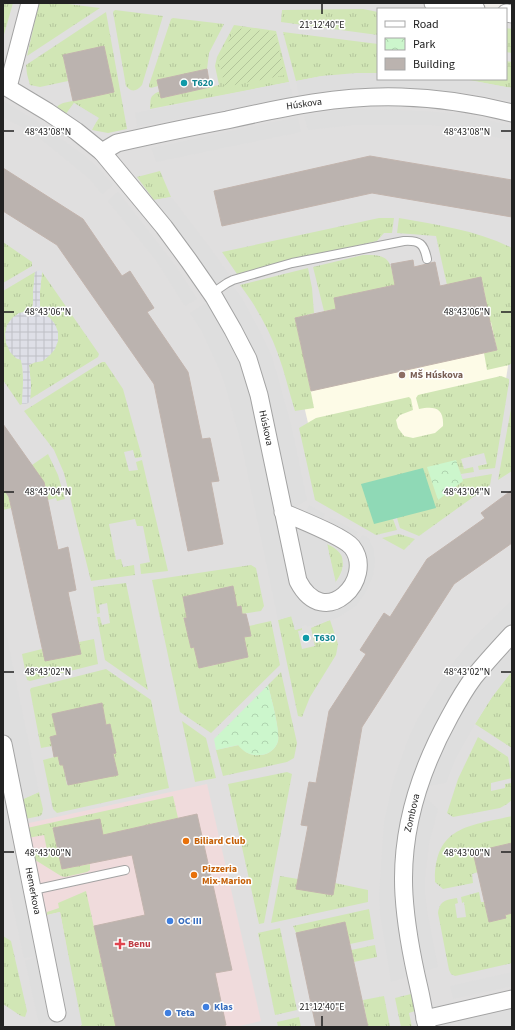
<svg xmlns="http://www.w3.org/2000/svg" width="515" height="1030" viewBox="0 0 515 1030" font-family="'Source Sans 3',sans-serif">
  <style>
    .residential { fill: #e0dfdf }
    .commercial { fill: #f0dbdc }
    .education { fill: #fdfbe7 }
    .grass { fill: url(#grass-tufts) }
    .park { fill: url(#park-crowns) }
    .garden { fill: url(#garden-furrows) }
    .pitch { fill: #8fd9b6 }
    .parking { fill: #dedede; fill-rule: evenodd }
    .plaza { fill: url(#plaza-grid) }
    .building { fill: #bbb3af; stroke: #c2b4ad }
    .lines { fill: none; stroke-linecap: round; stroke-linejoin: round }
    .lane-casing { stroke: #a3a3a3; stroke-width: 10 }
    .street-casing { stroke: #a3a3a3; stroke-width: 19 }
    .lane { stroke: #fff; stroke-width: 8 }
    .street { stroke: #fff; stroke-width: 17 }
    .ticks { fill: none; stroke: #222; stroke-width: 1.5 }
    .culture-dot { fill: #0f9aa8; stroke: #fff; stroke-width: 1.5 }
    .education-dot { fill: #8d6e63; stroke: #fff; stroke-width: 1.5 }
    .food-dot { fill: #e8710a; stroke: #fff; stroke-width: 1.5 }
    .shop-dot { fill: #3f7fe0; stroke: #fff; stroke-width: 1.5 }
    .health-dot { fill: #e0444e; stroke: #fff; stroke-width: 1.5 }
    .labels { text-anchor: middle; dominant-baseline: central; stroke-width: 3; stroke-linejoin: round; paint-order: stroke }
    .culture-label { font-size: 10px; font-weight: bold; fill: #0d838f; stroke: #fff; text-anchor: start }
    .street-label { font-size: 10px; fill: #222; stroke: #fff }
    .education-label { font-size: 10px; font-weight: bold; fill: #785e54; stroke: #fff; text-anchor: start }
    .food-label { font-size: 10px; font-weight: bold; fill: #c56008; stroke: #fff; text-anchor: start }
    .shop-label { font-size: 10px; font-weight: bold; fill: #366cbe; stroke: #fff; text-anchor: start }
    .health-label { font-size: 10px; font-weight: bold; fill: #be3a42; stroke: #fff; text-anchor: start }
    .ticks-label { font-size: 10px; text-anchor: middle; fill: #222; stroke: #fff; stroke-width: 3; stroke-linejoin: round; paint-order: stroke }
  </style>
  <defs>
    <pattern id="grass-tufts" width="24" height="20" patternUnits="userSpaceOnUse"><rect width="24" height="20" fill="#d1e6b5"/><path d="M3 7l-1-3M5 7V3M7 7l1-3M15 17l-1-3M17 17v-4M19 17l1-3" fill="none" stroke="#b3c59b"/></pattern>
    <pattern id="park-crowns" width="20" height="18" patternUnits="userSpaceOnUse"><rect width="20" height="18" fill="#ccf6cc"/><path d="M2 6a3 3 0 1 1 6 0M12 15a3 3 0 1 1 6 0" fill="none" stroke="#afd3af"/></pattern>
    <pattern id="garden-furrows" width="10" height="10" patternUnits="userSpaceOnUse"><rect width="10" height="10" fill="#d1e6b5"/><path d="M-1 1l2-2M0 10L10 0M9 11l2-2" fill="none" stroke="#b3c59b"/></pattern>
    <pattern id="plaza-grid" width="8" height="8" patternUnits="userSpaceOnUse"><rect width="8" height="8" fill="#dedfe7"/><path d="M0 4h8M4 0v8" fill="none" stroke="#bebfc6"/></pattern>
  </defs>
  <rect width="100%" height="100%" fill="#f1eeea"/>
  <path class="residential" d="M3,3H433L476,9H378V79H506V13L512,14V1027H3Z"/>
  <path class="commercial" d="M207,784L261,1021L235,1027H60L20,825Z"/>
  <path class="education" d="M481,277L508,366L506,379L495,437L320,475L305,410L295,318Z"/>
  <g class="grass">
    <path d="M3,3H13L3,38Z"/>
    <path d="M39,3H60L100,8L27,56Z"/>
    <path d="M363,9L378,12V35L281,22L282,10Z"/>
    <path d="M115,10L163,16L142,85C137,91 132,93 126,86L113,12Z"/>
    <path d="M106,12L127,129L108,133L92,130L98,118L74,103L66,114L57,107L59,105L63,103L114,92L104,46L63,55L68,81L40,87L30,85L27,74L26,65Z"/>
    <path d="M173,18L224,24L209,53L207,69L157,80L158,86L151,88L149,87V85L171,19Z"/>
    <path d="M234,25L276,31L289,82L150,109C151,98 149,96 160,91L162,98L219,85L215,66L217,57Z"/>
    <path d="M506,28L512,29V53L506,52Z"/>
    <path d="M283,32L378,44V73L322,76L296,81Z"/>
    <path d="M506,61L512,62V88L463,79H506Z"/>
    <path d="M160,171L171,197L154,200L137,177Z"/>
    <path d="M379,218H394L392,233H384L377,241L287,261L237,274L222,252Z"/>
    <path d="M399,218C438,225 476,230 512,248V363L509,365L487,370L484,353L497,350L491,322L471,326L485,295L481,278L447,285L436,236L397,233Z"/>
    <path d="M3,242L32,262V266L3,283Z"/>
    <path d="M363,255C391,254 390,261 395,285L334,298L336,309L324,311L313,267Z"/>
    <path d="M308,268L312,288L314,313L295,318L301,346L322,342L325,358L305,362L314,408L295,411C289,392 285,373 278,354C269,329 256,306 240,285Z"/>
    <path d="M35,272C34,282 35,303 31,310H27L16,358L21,360C24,375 23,389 22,404L20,405L3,380V291Z"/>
    <path d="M42,272L99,354L98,357L30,399L31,385L29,365L34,363L43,313L40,311V291Z"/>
    <path d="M102,362H105L123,389L142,457L135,458L133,450L124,452L129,471L138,470L136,462L142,460L168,571L141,574L140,564L150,562L143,526H137L135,519L109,524L116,560L121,559L123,567L134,565L135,575L91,581L64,473L54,450L24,411Z"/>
    <path d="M501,376L509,379V382L495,468L479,470L478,466L487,464L484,453L461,459L464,469L473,467L474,472L461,474L456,460L463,481V479L492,474L490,485L419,536L400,528L397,518L435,508L374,524L393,519L397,530L376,535L315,500L299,428L316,418L409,397L411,399L413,410L400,415L396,420L398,428L404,436L413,438L435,433L443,426C444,408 435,406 419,409L416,398L418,395Z"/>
    <path d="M512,403V471L498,480Z"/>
    <path d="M48,454L58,475L65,499L57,501L56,498L48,500L39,475L32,465Z"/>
    <path d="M3,488L9,497L11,508L3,510Z"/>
    <path d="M399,534L415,539L404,550L382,538Z"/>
    <path d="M327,544C347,553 347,566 335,583Z"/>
    <path d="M251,565L256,568L264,606L261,611L242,614L241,606L237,607L232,586L183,597L187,618H184L191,648L194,647L199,668L215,665L231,658L232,661L248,657L244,637L251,636L249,626L271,621L280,665L211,733L180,712L152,580Z"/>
    <path d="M126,583L148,690L105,660L97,617H100L102,625L110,623L107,603L99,605L100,613L97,614L93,587Z"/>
    <path d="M292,616L295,630L302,628V630L298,631L302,649L315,646L311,628L330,620L338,644L336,655L310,697L302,717L298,716L278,620Z"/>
    <path d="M94,639L98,664L30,681L27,680L22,654L42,649L45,661L81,654L79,642Z"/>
    <path d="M106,669L151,700L169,788L57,813L53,809L43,760L58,756L60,765H63L67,785L83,782L113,754L116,753L110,724L106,725L101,703L52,714L57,735L50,737L52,746L41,748L30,690L31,688Z"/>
    <path d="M512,671V748L475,724L492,697Z"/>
    <path d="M281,672L297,743L294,758L287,762L223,776L216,750L239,745C244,752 250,756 260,755C268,755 276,749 278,741C280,730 271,697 268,685Z"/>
    <path d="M182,721L206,738L216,778L195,782Z"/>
    <path d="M478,737L508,757L512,778L491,783V791L505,788V784L512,783V800L507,804L500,808L453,817L447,813L458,779Z"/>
    <path d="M287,772L292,774L264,923L259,924L228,784Z"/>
    <path d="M39,792L43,809L42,814L40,816L25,819L21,800Z"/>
    <path d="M173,796L178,818L103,835L53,829L62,869L90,864V870L87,872L65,877L61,876L32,858L31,854L47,850L44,835L28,838L27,828Z"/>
    <path d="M512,816V843L474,852L478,872L472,874L473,883L443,889L435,882C434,826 469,826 512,816Z"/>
    <path d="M280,876L298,879L297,889L332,895L335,883L368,890V902L271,923Z"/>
    <path d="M86,891L116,1027H74L81,1026L60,912L47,915V912L59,908L58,903Z"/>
    <path d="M479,892L481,902H484L489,922L506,918L505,915L512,913V963L455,976L451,974L449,970L438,913C440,900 446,900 457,898L458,903L455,904L457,918L466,917L464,902L462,903L461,897Z"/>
    <path d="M369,909L374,939L350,944L345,922L296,933L293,926Z"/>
    <path d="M280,928L297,1010L275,1015L258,933Z"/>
    <path d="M3,936L11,941L27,1011L25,1017L21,1016L3,1004Z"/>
    <path d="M375,945L377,957L354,962L351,950Z"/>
    <path d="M411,994L415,1011L409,1013L412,1027H401L395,998Z"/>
    <path d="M384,996L390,1027H368L363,1000Z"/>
    <path d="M299,1017L301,1027H278L277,1022Z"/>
  </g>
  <g class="park">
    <path d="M456,460L463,481L438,500L427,467Z"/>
    <path d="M268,685C271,697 280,730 278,741C276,749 268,755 260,755C250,756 244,752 238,745L216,750L214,739Z"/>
  </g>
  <path class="garden" d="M235,28L275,32L285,75L225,87L219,62Z"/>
  <path class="pitch" d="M423,468L436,508L374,524L361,484Z"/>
  <g class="parking">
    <path d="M356,73H378V79H463L474,81L512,88V101L466,93L419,89L355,88L325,91L299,95L296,81L322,76Z"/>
    <path d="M289,82L293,97L136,127L137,124L135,113Z"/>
    <path d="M3,101L35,120L82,154L96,166L113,185L102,194L90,179L46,143L27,130L3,117Z"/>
    <path d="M74,103L99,118L91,130L66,114Z"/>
    <path d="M353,109L422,111L462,114L512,126V141L456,128L429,125H354L308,130L304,116L328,111Z"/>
    <path d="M298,117L301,132L156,162L151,148Z"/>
    <path d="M118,192L177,268L197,299L185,306L156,260L108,201Z"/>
    <path d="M171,197L213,252L229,275L216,284L154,200Z"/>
    <path d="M233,286L242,298L263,337L272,357L280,384L293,433L307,500L294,508L303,517L309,505L325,514L322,522L327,524L330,517L358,532L354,539L358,542L362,535L369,538L374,551L375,562L373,576L366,592L356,606L337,618L307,627L306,625L302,626V628L295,630L291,616L278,620L242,447L225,385L219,369L202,332L190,313ZM327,544L337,548L342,555L343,565L341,575L336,583Z"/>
    <path d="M512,600V671L492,697L475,724L456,758L446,783L430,786L426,798L438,809L429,844L425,877V892L428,916L438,967L391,982L380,914L379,895L384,822L393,782L408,739L418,718L440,682L455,660L473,638Z"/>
    <path d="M3,619L39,792L21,800L25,819L8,823L51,1020L66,1017L47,915L60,912L82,1025L74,1027H52L51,1020L39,1024L25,961L34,958L33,957L24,958L3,860Z"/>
    <path d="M512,972V986L453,999L450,986Z"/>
    <path d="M512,999V1025L504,1027H459L457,1022L451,1024V1027H419Z"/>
  </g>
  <path class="plaza" d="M40,270L42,272L40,291V311L50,318L55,324L58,332V341L55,349L50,355L43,361L32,363L29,365L31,385L30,402L26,404H22L23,384V368L21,360L16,358L10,352L6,343L5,334L7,325L12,318L19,313L32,310L33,306V291L35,272Z"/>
  <g class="building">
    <path d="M104,46L114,92L73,101L63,55Z"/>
    <path d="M207,69L210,87L161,98L157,80Z"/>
    <path d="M370,156L512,180V217L372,193L222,226L214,191Z"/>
    <path d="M3,168L83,219L122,276L130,271L154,308L147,312L188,372L202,439L210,438L219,481L211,482L223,544L188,551L154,384L57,245L3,211Z"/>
    <path d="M413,260L414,267L435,262L440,286L481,277L490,322L497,350L311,391L295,318L336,309L334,298L395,285L391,264Z"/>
    <path d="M3,424L44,482L58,550L68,547L76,590L68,592L81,654L45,661L9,497L3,488Z"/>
    <path d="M512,490V543L454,584L362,727L333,895L296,889L308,826L301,825L309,782L316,783L329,711L366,654L360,650L384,613L390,617L427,559L485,518L481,513Z"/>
    <path d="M233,586L237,607L241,606L242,614H246L249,626L251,636L244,637L248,657L199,668L194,647L191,648L184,618H187L183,597Z"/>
    <path d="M102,703L106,725L110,724L116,753L113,754L118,775L68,785L63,765H60L58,756L54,757L52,746L50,737L57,735L52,714Z"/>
    <path d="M197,814L232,970L215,973L226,1025L217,1027H116L94,926L145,915L132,855L62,869L53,828L100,819L103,835Z"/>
    <path d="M512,843V913L505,915L506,918L489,922L473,852Z"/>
    <path d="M345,922L368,1027H316L296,933Z"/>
  </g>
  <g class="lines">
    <defs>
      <g id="lane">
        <path d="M211,294L227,283L233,280L292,263L404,241C420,240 424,244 427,259"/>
        <path d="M33,890L125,870"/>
      </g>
      <g id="street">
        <path d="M433,3L476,9"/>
        <path d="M506,13L512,14"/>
        <path d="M3,85L48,112L76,131L102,152L117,143C153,135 190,127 227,120C285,107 341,95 401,97C438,98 476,104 512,113"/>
        <path d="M8,87L30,3"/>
        <path d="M102,152L164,227L189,261L214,297L233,330L248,359L259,395L298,581C325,633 376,578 352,547C343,536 298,519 283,512"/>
        <path d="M3,744L57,1013"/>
        <path d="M425,1019L512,999"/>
        <path d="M427,1027C424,1014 422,1001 419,988C412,958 406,927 404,895C400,831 419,772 450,716C457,703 465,689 474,677C486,662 499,648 512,634"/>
      </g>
    </defs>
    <use href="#lane" class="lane-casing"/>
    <use href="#street" class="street-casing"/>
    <use href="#lane" class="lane"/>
    <use href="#street" class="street"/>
  </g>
  <path class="ticks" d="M322,4V14M4,131H14M501,131H511M4,312H14M501,312H511M4,492H14M501,492H511M4,672H14M501,672H511M4,852H14M501,852H511M322,1016V1026"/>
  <g class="culture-dot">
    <circle cx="184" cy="83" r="4"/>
    <circle cx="306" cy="638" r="4"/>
  </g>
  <circle class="education-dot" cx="402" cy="375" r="4"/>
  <g class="food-dot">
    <circle cx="186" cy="841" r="4"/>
    <circle cx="194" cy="875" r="4"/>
  </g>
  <g class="shop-dot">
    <circle cx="170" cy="921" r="4"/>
    <circle cx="206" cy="1007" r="4"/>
    <circle cx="168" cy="1013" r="4"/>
  </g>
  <path class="health-dot" d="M118 938h4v4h4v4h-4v4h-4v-4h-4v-4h4z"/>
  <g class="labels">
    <g class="culture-label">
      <text x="192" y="83">T620</text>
      <text x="314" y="638">T630</text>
    </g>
    <g class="street-label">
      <text transform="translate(304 104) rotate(-8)">Húskova</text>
      <text transform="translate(266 428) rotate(78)">Húskova</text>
      <text transform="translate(412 813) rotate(-77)">Zombova</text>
      <text transform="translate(33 891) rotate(79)">Hemerkova</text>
    </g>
    <g class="education-label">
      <text x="410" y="375">MŠ Húskova</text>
    </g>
    <g class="food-label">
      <text x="194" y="841">Biliard Club</text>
      <text x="202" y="869">Pizzeria<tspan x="202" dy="12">Mix-Marion</tspan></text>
    </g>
    <g class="shop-label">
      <text x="178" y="921">OC III</text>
      <text x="214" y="1007">Klas</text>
      <text x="176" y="1013">Teta</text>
    </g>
    <g class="health-label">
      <text x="128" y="944">Benu</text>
    </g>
  </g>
  <g class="ticks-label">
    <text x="322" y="28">21°12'40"E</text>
    <text x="48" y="135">48°43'08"N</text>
    <text x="467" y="135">48°43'08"N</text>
    <text x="48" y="315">48°43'06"N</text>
    <text x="467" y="315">48°43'06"N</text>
    <text x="48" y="495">48°43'04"N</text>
    <text x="467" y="495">48°43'04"N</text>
    <text x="48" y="675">48°43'02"N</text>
    <text x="467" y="675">48°43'02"N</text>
    <text x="48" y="856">48°43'00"N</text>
    <text x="467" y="856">48°43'00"N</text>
    <text x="322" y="1010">21°12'40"E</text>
  </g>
  <rect width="515" height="1030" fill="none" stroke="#222222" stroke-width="8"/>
  <rect x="377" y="8" width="130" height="72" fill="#ffffff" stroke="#a7a7a7"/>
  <rect x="385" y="21" width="20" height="6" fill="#ffffff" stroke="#a7a7a7"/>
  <text x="413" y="28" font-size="12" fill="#222222">Road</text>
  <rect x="385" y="38" width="20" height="12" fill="url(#park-crowns)" stroke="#a7a7a7"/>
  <text x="413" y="48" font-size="12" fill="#222222">Park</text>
  <rect x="385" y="58" width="20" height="12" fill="#bbb3af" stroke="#a7a7a7"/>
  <text x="413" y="68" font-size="12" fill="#222222">Building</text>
</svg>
